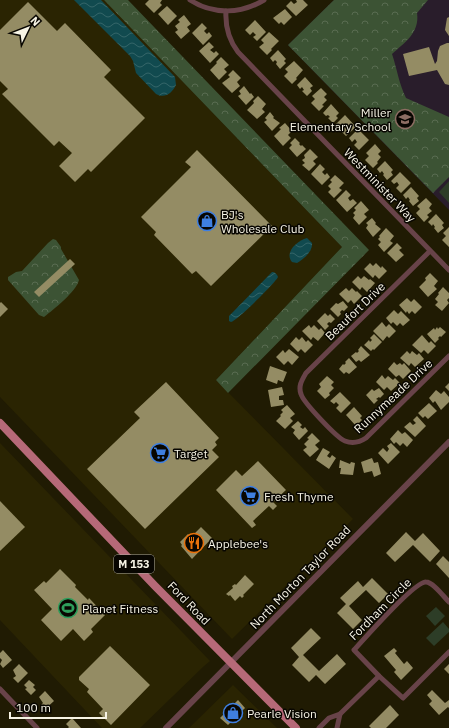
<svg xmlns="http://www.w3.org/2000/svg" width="449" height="728" viewBox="0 0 449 728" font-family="'IBM Plex Sans',sans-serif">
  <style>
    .built { fill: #2a2402 }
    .education { fill: #291d2b }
    .grass { fill: #2d3d27 }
    .forest { fill: url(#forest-crowns) }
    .water { fill: url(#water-waves) }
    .building { fill: #948c64 }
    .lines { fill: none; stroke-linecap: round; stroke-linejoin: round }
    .minor { stroke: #684349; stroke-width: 5 }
    .tertiary { stroke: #684349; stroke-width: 6 }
    .primary { stroke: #b66978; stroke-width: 8 }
    .labels { text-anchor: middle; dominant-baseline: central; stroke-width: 3; stroke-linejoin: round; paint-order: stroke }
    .shield { fill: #080601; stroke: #afada1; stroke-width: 1 }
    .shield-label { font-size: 11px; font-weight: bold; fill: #f7f4e5 }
    .poi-label { font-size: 12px; fill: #f7f4e5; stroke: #080601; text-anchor: start }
    .street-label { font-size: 12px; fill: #f7f4e5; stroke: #080601 }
  </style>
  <defs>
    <pattern id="forest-crowns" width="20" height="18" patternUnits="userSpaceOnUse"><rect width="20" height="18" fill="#3c5334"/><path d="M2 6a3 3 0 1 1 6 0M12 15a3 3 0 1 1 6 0" fill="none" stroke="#596c51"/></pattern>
    <pattern id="water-waves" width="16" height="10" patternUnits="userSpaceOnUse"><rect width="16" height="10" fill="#114a4f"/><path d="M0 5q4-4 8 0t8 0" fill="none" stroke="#346568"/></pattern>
  </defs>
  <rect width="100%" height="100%" fill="#201b03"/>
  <g class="built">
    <path d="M0,0H104L342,247L216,380L353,519L232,639L0,397Z"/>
    <path d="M0,443L210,661L204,666L140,728H102L0,620Z"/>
    <path d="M233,685L277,728H189Z"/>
  </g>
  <path class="education" d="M334,0H449V210L288,45Z"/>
  <g class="grass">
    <path d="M449,181V203L439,192Z"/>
    <path d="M436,607L445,616L435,626L426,616Z"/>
    <path d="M443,622L449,629V632L434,646L426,638Z"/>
  </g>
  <g class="forest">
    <path d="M104,0H128L369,250L228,393L216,380L342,247Z"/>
    <path d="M334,0H428L417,13C420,33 404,43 392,54C397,69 399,84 406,98L449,117V177L433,193L288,45Z"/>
    <path d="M53,239L56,240L61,247V249L79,280C76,292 54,309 44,317L39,315L8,280V277L16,272L22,271L48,243Z"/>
  </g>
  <g class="water">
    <path d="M74,0H101L175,77L176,85C172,93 165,99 156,94L136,73L133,61L130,56Z"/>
    <path d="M307,238L312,243C313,251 304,259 297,263L292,262C284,252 297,241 307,238Z"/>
    <path d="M272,272C275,272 277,274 278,277C276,282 237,321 231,322L229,321V316L233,312Z"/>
  </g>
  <g class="building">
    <path d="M149,0H162L160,3L162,5L154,13L145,4Z"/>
    <path d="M296,0H303L308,5L296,16L286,6L291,1L294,4L297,2Z"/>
    <path d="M28,2L57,31L65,23L111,70L104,77L145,118L91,172L88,169L75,182L59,166L72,153L59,141L54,146L2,94L8,89L0,81V30Z"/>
    <path d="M167,6L177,16L168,25L158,14Z"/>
    <path d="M285,9L292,17L284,25L281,22L279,24L273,18Z"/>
    <path d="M184,15L191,24L187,27L190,31L181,39L175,32L178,30L175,26L180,22L178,20Z"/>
    <path d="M449,17V36L445,30L447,18Z"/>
    <path d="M255,20L266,32L257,41L253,37L256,35L253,32L250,35L245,30Z"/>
    <path d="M202,23L207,28L204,31L207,34L209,32L212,36L203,45L192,33Z"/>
    <path d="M269,32L279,41L271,49L272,50L267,55L259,47L264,43L261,40Z"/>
    <path d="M209,42L214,47L210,50L214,53L216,51L219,54L210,63L199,51Z"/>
    <path d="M447,43H449V85L445,84L437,70L409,76L403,54L429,47L435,64L437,61L438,51L440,46Z"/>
    <path d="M278,50L286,59L284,61L286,63L280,69L276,64L277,62L275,60L273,62L270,58Z"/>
    <path d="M221,57L229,65L224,69L227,72L219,80L210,70L217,63L216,62Z"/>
    <path d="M294,61L303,70L296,78L297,79L292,84L284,76L288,72L285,69Z"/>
    <path d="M233,70L241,78L237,82L240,86L232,93L222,83L230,77L228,75Z"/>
    <path d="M305,77L313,86L310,88L312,91L307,96L302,91L304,90L302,87L300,89L297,85Z"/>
    <path d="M244,86L250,94L251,93L254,97L246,105L238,96L241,94L239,91Z"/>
    <path d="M321,88L327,94L324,97L327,100L322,105L324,106L319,111L311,103L315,99L312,96Z"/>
    <path d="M258,96L266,104L262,109L265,112L257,119L247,110L254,103L253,101Z"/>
    <path d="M331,104L339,113L336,116L338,118L333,123L328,118L330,117L328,115L326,116L323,113Z"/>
    <path d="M270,112L274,117L273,118L280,123L272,131L264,122L267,120L265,118Z"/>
    <path d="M345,115L356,127L346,136L341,131L344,128L342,126L340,127L336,124Z"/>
    <path d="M285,123L292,131L288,135L291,138L283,146L274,136L281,129L279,128Z"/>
    <path d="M358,129L369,140L359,150L354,145L357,142L355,139L352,142L349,138Z"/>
    <path d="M295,138L300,143L299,144L301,146L302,145L306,149L297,157L289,148L292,145L290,143Z"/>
    <path d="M375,144L381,151L378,154L381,157L377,162L378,163L373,168L365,160L369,156L366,153Z"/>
    <path d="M310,149L318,157L313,161L316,164L309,171L302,165L305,163L302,160L305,158L304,155Z"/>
    <path d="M197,150L272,226L211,286L196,271L192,274L154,235L156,232L141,217L191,167L185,162Z"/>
    <path d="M385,161L393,170L391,172L393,175L387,180L383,175L384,174L382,171L380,173L377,169Z"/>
    <path d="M320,164L325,169L322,172L325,175L327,173L330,177L322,185L311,174Z"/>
    <path d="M400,172L411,183L401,193L396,188L399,185L397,182L394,184L391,181Z"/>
    <path d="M335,175L344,183L339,188L342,190L334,198L328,192L331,189L328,186L332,182L330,180Z"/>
    <path d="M411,187L419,196L417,198L419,201L413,206L409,201L410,200L408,197L406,199L403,195Z"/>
    <path d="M346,190L351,195L348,198L350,201L353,199L357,203L347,212L336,200Z"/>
    <path d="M426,198L432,204L429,208L432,211L427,215L429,217L424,222L416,213L420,209L417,206Z"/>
    <path d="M361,201L369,210L364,214L367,217L359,225L353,218L355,215L353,213L356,210L354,208Z"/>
    <path d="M436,214L444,223L442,225L444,228L438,233L434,228L435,227L433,224L432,226L428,222Z"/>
    <path d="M372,218L376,223L375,224L381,229L373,237L366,228L368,225L366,223Z"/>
    <path d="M449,227V247L442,240L446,236L443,233Z"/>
    <path d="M386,228L394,236L390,241L393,243L384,252L378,245L381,242L378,239L380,237L379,236Z"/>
    <path d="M397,243L402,248L399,250L404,255L396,262L387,253Z"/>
    <path d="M70,259L75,264L39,297L34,292Z"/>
    <path d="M370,263L373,266L376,263L381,268L382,266L387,271L379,279L375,275L373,278L364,269Z"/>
    <path d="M430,273L438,281L434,286L437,289L428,297L419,287L426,280L425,278Z"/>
    <path d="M358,276L361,279L364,276L369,280L370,279L375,283L367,292L362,287L360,290L352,282Z"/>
    <path d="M443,287L449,293V298L447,300L449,303L442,311L435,305L438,302L435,299L439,294L438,293Z"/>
    <path d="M346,288L349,291L352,288L356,292L357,291L362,296L354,304L351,300L348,303L339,294Z"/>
    <path d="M407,298L411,302L414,299L422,307L415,314L412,311L409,314L407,311L406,313L399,305Z"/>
    <path d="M343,301L348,307L344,311L342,310L340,312L341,314L338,317L330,309L336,303L338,304Z"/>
    <path d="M1,302L8,309L0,317V303Z"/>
    <path d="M394,310L398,314L401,311L410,320L403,326L400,323L397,326L393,322L391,324L386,318Z"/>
    <path d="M325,313L328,316L330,314L335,319L331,323L329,322L327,324L329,326L325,330L317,321Z"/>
    <path d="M382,322L386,327L389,324L396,331L389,338L387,336L383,341L373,331Z"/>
    <path d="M309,325L311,328L314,325L319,330L321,328L325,333L318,341L313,337L311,340L302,331Z"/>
    <path d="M437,327L438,329L440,327L446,332L441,337L440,336L438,338L439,339L435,343L427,334L434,328L435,330Z"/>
    <path d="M374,334L382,342L374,350L373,349L371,351L364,345L369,340L370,342L372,340L370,338Z"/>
    <path d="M422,335L429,343L431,341L436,346L428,354L424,350L421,353L412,345Z"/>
    <path d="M296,337L299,340L302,337L306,342L308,340L313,345L305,353L301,349L298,352L290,344Z"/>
    <path d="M361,346L370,355L361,362L359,360L356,362L351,356L356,352L357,353L359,351L358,350Z"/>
    <path d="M289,349L299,357L292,365L288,361L284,365L276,357L283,350L285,353Z"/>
    <path d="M407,351L410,354L412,351L417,355L419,353L424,359L415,367L411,363L409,366L400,358Z"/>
    <path d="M349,358L357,367L349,374L346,372L344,374L339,369L343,364L344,365L346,363L345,362Z"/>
    <path d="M394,362L397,365L400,363L402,365L404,363L411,371L403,379L399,375L396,377L388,369Z"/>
    <path d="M270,366L287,372L283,382L278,380L277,384L266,380Z"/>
    <path d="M382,375L385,379L388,376L393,380L395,378L400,383L391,391L387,387L384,390L376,382Z"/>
    <path d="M327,376L334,382L331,385L334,388L329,393L330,395L325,399L317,391L321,387L319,384Z"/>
    <path d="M166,382L219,438L215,442L217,445L212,450L219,457L145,529L87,469L140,418L134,412Z"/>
    <path d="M449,383V391L445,387Z"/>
    <path d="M282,387L284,395L279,396V400H283L284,405L271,407L268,390Z"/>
    <path d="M379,388L384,394L380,398L379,397L376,399L378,400L374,404L366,395L372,389L374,391Z"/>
    <path d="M436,390L441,394L444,391L449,397V402L441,410L435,401L433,403L429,398Z"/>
    <path d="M340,392L351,403L341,413L336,408L339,405L336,402L334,404L330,401Z"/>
    <path d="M429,403L437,411L428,419L425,416L423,418L418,413Z"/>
    <path d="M287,405L295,414L290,418L293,421L285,429L276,421L281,416L280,415L283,412L281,410Z"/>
    <path d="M354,407L362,416L360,418L362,420L356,426L346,415Z"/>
    <path d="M417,416L426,426L415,437L404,427L410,422L413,425L416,423L413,420Z"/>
    <path d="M298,421L302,425L300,427L303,429L305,427L308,431L299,440L293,433L295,430L291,427Z"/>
    <path d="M398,430L402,434L405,432L413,440L407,447L403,443L400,446L396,442L394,444L390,439Z"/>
    <path d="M312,433L320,441L315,445L319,449L310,457L303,450L307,447L304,444L309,439L307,438Z"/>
    <path d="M391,443L400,452L388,464L378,453L383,448L387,452L389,449L387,446Z"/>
    <path d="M323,448L330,452L327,456L330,458L332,455L336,458L329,469L316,460Z"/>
    <path d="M372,458L374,463L378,462L381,474L374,477L372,471L364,473L361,462Z"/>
    <path d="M340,460L350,464L351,462L355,463L353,475L340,474L341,468H339Z"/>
    <path d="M258,461L286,490L273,502L277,506L273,510L269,506L253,521L256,525L252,528L216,490L236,470L242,476Z"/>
    <path d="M0,501L25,527L0,551Z"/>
    <path d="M201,527L212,538L192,559L181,546L182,545L180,542L188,534L191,537Z"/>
    <path d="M406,532L415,541L423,533L440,551L430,562L413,545L395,562L386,553Z"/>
    <path d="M443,556L449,562V578L436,564Z"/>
    <path d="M60,569L76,585L75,587L88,600L89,598L105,615L91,629L93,632L84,641L73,629L61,641L41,620L52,609L34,590L44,581L46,583Z"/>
    <path d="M245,575L254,584L243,595L244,596L242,598L240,596L235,601L230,595L229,596L226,594L233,588L232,586L235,584L236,585Z"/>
    <path d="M372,578L388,594L379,603L366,590L349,606L362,620L353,629L337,613L346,604L340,598L358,581L363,587Z"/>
    <path d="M311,628L321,638L303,655L319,671L337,654L346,664L325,684L316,675L309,682L292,665L299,657L291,648Z"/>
    <path d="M110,646L150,685L111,725L99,713L103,709L87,692L89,689L79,680V677Z"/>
    <path d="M394,648L397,651L395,653L404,664L407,661L413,668L401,680L394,672L396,670L384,656Z"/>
    <path d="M3,650L12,660L3,668L0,664L2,660L0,658V653Z"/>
    <path d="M19,664L28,673L18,683L13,678L16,676L13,670Z"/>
    <path d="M449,664V674L444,669Z"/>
    <path d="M29,680L35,685L33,687L36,690L31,695L25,689L27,688L24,685Z"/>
    <path d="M432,690L445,703L449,700V708L448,707L439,715L429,704L432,701L427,695Z"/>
    <path d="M45,691L54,701L44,710L40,706L43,703L39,697Z"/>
    <path d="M238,700L245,708L228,725L220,718Z"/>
    <path d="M390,705L399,715L386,728H371L369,726Z"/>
    <path d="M72,718L81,728H68L69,727L66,724Z"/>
  </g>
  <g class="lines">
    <g class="minor">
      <path d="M190,0C213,15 241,14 264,0"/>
      <path d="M226,11C225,27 229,40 238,52L449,270"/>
      <path d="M430,251L306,373C302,380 298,386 301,394C303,402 337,438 345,441C353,444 360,442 366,438L449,356"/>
      <path d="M449,602C444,597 433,582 426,582C415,581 364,639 354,650L379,676L403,698L449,652"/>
      <path d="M0,689L37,728"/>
      <path d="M340,714L379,676"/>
      <path d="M319,728L329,718L340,714L337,728"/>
    </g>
    <path class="tertiary" d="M166,728C261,633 354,537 449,442"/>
    <path class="primary" d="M0,423L155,586L296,728"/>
  </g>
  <defs>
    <symbol id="school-ring" viewBox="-11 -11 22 22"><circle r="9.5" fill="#080601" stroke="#8d6e63" stroke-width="1.5"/><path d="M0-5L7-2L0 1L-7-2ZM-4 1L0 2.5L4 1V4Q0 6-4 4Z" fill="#8d6e63"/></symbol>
    <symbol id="shop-ring" viewBox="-11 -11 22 22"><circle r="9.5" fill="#080601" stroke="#3f7fe0" stroke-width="1.5"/><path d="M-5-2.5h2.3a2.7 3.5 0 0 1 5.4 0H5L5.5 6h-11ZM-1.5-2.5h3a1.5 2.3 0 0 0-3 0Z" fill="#3f7fe0"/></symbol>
    <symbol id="supermarket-ring" viewBox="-11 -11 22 22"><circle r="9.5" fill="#080601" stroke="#3f7fe0" stroke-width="1.5"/><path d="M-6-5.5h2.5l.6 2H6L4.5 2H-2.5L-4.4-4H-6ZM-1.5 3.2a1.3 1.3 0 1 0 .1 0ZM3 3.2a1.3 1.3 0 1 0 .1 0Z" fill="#3f7fe0"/></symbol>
    <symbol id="restaurant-ring" viewBox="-11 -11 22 22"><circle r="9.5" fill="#080601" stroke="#e8710a" stroke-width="1.5"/><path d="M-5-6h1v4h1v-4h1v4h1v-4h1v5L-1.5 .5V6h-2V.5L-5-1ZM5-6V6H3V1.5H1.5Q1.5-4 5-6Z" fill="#e8710a"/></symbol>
    <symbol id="stadium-ring" viewBox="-11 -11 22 22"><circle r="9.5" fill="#080601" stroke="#2e9e5b" stroke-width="1.5"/><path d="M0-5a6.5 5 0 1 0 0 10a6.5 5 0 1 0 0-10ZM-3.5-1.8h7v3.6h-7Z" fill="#2e9e5b"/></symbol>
  </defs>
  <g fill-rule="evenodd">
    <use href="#school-ring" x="394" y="108" width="22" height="22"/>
    <use href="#shop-ring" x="196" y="210" width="22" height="22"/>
    <use href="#supermarket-ring" x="149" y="442" width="22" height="22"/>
    <use href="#supermarket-ring" x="239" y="485" width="22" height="22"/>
    <use href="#restaurant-ring" x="183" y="532" width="22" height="22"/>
    <use href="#stadium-ring" x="57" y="597" width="22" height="22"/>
    <use href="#shop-ring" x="222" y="702" width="22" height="22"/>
  </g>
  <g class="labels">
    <rect class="shield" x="114" y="555" width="40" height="18" rx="3"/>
    <g class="shield-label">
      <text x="134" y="564">M 153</text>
    </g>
    <g class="poi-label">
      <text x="391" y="112" text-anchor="end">Miller<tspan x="391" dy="14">Elementary School</tspan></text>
      <text x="221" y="214">BJ's<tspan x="221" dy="14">Wholesale Club</tspan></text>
      <text x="174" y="453">Target</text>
      <text x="264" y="496">Fresh Thyme</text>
      <text x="208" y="543">Applebee's</text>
      <text x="82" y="608">Planet Fitness</text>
      <text x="247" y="713">Pearle Vision</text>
    </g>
    <g class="street-label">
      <text transform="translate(380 185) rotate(46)">Westminister Way</text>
      <text transform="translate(355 311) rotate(-44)">Beaufort Drive</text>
      <text transform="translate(393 396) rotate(-43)">Runnymeade Drive</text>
      <text transform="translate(300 577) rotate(-46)">North Morton Taylor Road</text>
      <text transform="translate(189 603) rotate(46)">Ford Road</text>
      <text transform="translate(380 609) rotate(-45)">Fordham Circle</text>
    </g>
  </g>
  <g transform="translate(28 28) rotate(47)" stroke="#080601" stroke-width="3" paint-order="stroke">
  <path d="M0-3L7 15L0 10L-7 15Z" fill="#f7f4e5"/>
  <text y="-6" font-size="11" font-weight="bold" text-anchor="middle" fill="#f7f4e5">N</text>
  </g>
  <path d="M10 712v6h96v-6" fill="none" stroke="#f7f4e5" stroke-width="2"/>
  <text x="16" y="712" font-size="12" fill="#f7f4e5" stroke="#080601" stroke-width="3" paint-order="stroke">100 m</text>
</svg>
